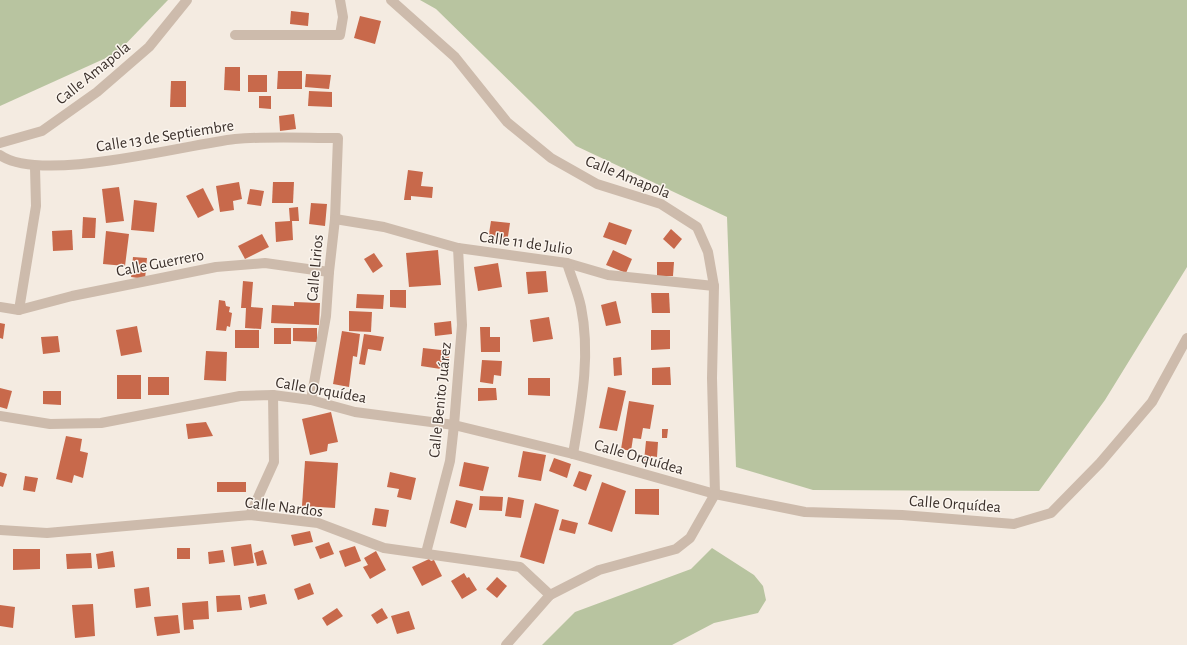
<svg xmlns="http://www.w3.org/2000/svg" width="1187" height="645" viewBox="0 0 1187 645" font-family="'Alegreya Sans',sans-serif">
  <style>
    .green { fill: #b8c4a0 }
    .building { fill: #c8694b }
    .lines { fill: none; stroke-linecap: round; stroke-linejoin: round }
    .minor { stroke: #cdbbac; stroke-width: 10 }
    .labels { text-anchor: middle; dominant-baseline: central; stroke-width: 3; stroke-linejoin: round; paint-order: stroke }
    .street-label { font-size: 16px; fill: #3b302b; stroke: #fbf5ee }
  </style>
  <rect width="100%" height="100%" fill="#f4ebe1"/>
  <g class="green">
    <path d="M0,0H168L117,53L0,106Z"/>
    <path d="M420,0H1187V267L1105,400L1039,491L813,490L736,467L727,217L576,146L436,9Z"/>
    <path d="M712,548L754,575L763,586L766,600L758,613L714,623L672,645H542L575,612L691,569Z"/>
  </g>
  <g class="building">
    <path d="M291,11L309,13L308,26L290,24Z"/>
    <path d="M360,16L381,21L375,44L354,38Z"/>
    <path d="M225,67H240V91L224,90Z"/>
    <path d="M278,71H302V89H277Z"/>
    <path d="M306,74L331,75L329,89L305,87Z"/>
    <rect x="248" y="75" width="19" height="17"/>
    <path d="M171,81H186V107H170Z"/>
    <path d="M309,91L332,92V107L308,106Z"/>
    <path d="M259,96H271V109L259,108Z"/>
    <path d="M294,114L296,129L280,131L279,116Z"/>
    <path d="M408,170L423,172L421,186L433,187L432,198L411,196V200H404Z"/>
    <path d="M239,182L242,199L233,201L234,210L220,212L216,186Z"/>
    <path d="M273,182H294L293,203H272Z"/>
    <path d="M119,187L124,221L106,223L102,189Z"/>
    <path d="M203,188L214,210L198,218L186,196Z"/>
    <path d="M250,189L264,191L261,206L247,204Z"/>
    <path d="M134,200L157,203L154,232L131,230Z"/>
    <path d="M311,203L327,204L325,226L309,224Z"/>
    <path d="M298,207L299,221H292L293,240L276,242L275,222L290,221L289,208Z"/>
    <path d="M83,217L96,218L95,238H82Z"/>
    <path d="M491,221L510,223L507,243L488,240Z"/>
    <path d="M609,222L632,230L626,245L603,237Z"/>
    <path d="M671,229L682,239L674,249L663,239Z"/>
    <path d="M72,230L73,250L53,251L52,231Z"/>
    <path d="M106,231L129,234L125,266L103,264Z"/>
    <path d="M262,234L269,247L245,259L238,246Z"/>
    <path d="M438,250L441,285L409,287L406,253Z"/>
    <path d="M613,250L632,259L626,273L606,265Z"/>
    <path d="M374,253L383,266L373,273L364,259Z"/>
    <path d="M133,257L147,258L145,279L131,277Z"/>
    <path d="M657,262H674L673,276H657Z"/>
    <path d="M498,263L502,287L478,291L474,267Z"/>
    <path d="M546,271L548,292L528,294L526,272Z"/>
    <path d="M243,281L253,282L251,307L263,308L261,329L245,328L246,308H241Z"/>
    <path d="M390,290H406V308L390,307Z"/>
    <path d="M651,293H669L670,313H652Z"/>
    <path d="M357,294L384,295L383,309L356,308Z"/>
    <path d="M219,300L225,301L226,306L230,307L229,312L232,313L230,327L227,326L226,331L216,330Z"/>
    <path d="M616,301L621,323L606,326L601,305Z"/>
    <path d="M294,302L320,303L319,325L271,323L272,305L294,306Z"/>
    <path d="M349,311L372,312L371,332L349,331Z"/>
    <path d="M549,317L553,339L533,342L530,320Z"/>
    <path d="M451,321L452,334L435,336L434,323Z"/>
    <path d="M0,323L5,324L3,339L0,338Z"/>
    <path d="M137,326L142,352L121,356L116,330Z"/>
    <path d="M480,327H490V337H500V352H481Z"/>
    <rect x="274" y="328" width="17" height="16"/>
    <path d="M293,328H317V342L293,341Z"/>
    <rect x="235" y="330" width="24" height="18"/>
    <path d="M651,330H670V349L651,350Z"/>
    <path d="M342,331L360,334L357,357L353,356L349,387L333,384Z"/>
    <path d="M364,334L384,337L381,351L368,349L365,365L359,364Z"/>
    <path d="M58,336L60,352L43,354L41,337Z"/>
    <path d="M423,348L450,351L447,370L421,366Z"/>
    <path d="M206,351L227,352L226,381L204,380Z"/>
    <path d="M621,357L622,375L614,376L613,358Z"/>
    <path d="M482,360L502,361L501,376L494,375L493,384L480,382Z"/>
    <path d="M670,367L671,385H652V368Z"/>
    <rect x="117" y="375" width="24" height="24"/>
    <rect x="148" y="377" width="21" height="18"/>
    <path d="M528,378H550V396L528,395Z"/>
    <path d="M608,387L626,391L617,431L599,428Z"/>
    <path d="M0,388L12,391L7,409L0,407Z"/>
    <path d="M478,388H496L497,400L478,401Z"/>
    <path d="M43,391H61V405L43,404Z"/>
    <path d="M629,401L654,405L650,429L643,428L641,439L633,438L631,451L621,449Z"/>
    <path d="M331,412L338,442L328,444L327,451L310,455L302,419Z"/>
    <path d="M206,422L213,436L188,439L186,424Z"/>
    <path d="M662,429H668L667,438H662Z"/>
    <path d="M66,436L82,439L80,451L88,453L83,478L74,475L72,483L56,479Z"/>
    <path d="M646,441L658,442L657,457L651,456V461H644Z"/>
    <path d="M523,451L546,455L541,481L518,477Z"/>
    <path d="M554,458L571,464L567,478L549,471Z"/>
    <path d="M305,461L338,463L335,508L302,506Z"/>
    <path d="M464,462L489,467L483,491L459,486Z"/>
    <path d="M579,471L592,475L586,491L573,486Z"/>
    <path d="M0,472L7,474L3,487L0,486Z"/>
    <path d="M390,472L416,478L411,500L397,497L399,489L387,487Z"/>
    <path d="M25,476L38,478L35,492L23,490Z"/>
    <rect x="217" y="482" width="29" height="10"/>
    <path d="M602,482L626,491L612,532L588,524Z"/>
    <path d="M635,489H659V515L635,514Z"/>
    <path d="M480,496L503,497L502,511L479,510Z"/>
    <path d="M508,497L524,500L521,518L505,516Z"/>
    <path d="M456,500L473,504L466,528L450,523Z"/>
    <path d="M535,503L559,510L544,564L520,557Z"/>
    <path d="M375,508L389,510L386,527L372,525Z"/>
    <path d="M562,519L578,523L575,534L559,530Z"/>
    <path d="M310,531L313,542L294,546L291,535Z"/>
    <path d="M329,542L334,554L320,559L315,547Z"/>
    <path d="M251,544L254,563L234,566L231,547Z"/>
    <path d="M355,546L361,561L345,567L339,551Z"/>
    <rect x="177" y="548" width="13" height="11"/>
    <path d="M13,549H40V569L13,570Z"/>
    <path d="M223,550L225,562L209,564L208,552Z"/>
    <path d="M263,550L267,564L257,566L254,553Z"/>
    <path d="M113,551L115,567L98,569L96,554Z"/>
    <path d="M376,551L386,570L370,579L363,567L368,565L364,558Z"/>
    <path d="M91,553L92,568L67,569L66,554Z"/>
    <path d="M429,559L431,561L434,560L442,576L422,586L412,567Z"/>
    <path d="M464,573L467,578L469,577L477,590L462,599L451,581Z"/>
    <path d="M497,577L507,586L497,598L486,589Z"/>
    <path d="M310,583L314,594L298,600L294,589Z"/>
    <path d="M149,587L151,606L136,608L134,589Z"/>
    <path d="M265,594L267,604L250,608L248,597Z"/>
    <path d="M240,595L242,610L217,612L216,596Z"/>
    <path d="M208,601L209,619L193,620L194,629L184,630L182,603Z"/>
    <path d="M93,604L95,636L75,638L72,605Z"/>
    <path d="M0,605L15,607L13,628L0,626Z"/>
    <path d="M337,608L343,616L327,626L322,618Z"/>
    <path d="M382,608L388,618L377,624L371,615Z"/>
    <path d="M409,611L415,629L397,634L391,616Z"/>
    <path d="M178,615L180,633L157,636L154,617Z"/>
  </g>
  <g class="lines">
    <g class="minor">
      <path d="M391,0L455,57L507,122L551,158L597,184L661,204L697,227L708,252L714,286L712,378L715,494"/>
      <path d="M235,35H340L343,17L340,0"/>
      <path d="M0,143L42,131L97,92L149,47L187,0"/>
      <path d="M0,155C41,184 183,145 235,139C269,136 304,138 338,138L335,219L329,272L326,316L311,400"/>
      <path d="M335,219L384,227L458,248L567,263L608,275L714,286"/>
      <path d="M567,263C571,277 578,292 581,307C591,356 581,406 573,454"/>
      <path d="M0,307L19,310L72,296L216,267L265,263L329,272"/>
      <path d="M19,310L36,206L35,167"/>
      <path d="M0,416L50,424L101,423L240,396L273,395L311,400L355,412L454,425L573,454L715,494L805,512L902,515L1014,524L1051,513L1100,463L1152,402L1187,338"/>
      <path d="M250,515L274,462L273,395"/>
      <path d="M0,530L47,533L250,515L318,523L384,548L520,567L550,595"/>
      <path d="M426,553L450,461L454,425L462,325L458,248"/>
      <path d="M506,645L550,595L599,570L676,549L690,538L715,494"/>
    </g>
  </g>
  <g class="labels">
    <g class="street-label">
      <text transform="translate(93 73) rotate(-39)">Calle Amapola</text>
      <text transform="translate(165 136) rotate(-9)">Calle 13 de Septiembre</text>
      <text transform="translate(628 177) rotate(22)">Calle Amapola</text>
      <text transform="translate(526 243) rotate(8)">Calle 11 de Julio</text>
      <text transform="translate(160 263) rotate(-11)">Calle Guerrero</text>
      <text transform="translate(315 268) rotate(-85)">Calle Lirios</text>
      <text transform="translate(321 390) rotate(10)">Calle Orquídea</text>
      <text transform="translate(440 400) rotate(-84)">Calle Benito Juárez</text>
      <text transform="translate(639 457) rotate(16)">Calle Orquídea</text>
      <text transform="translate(955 504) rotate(4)">Calle Orquídea</text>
      <text transform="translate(284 507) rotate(7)">Calle Nardos</text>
    </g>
  </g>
</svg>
